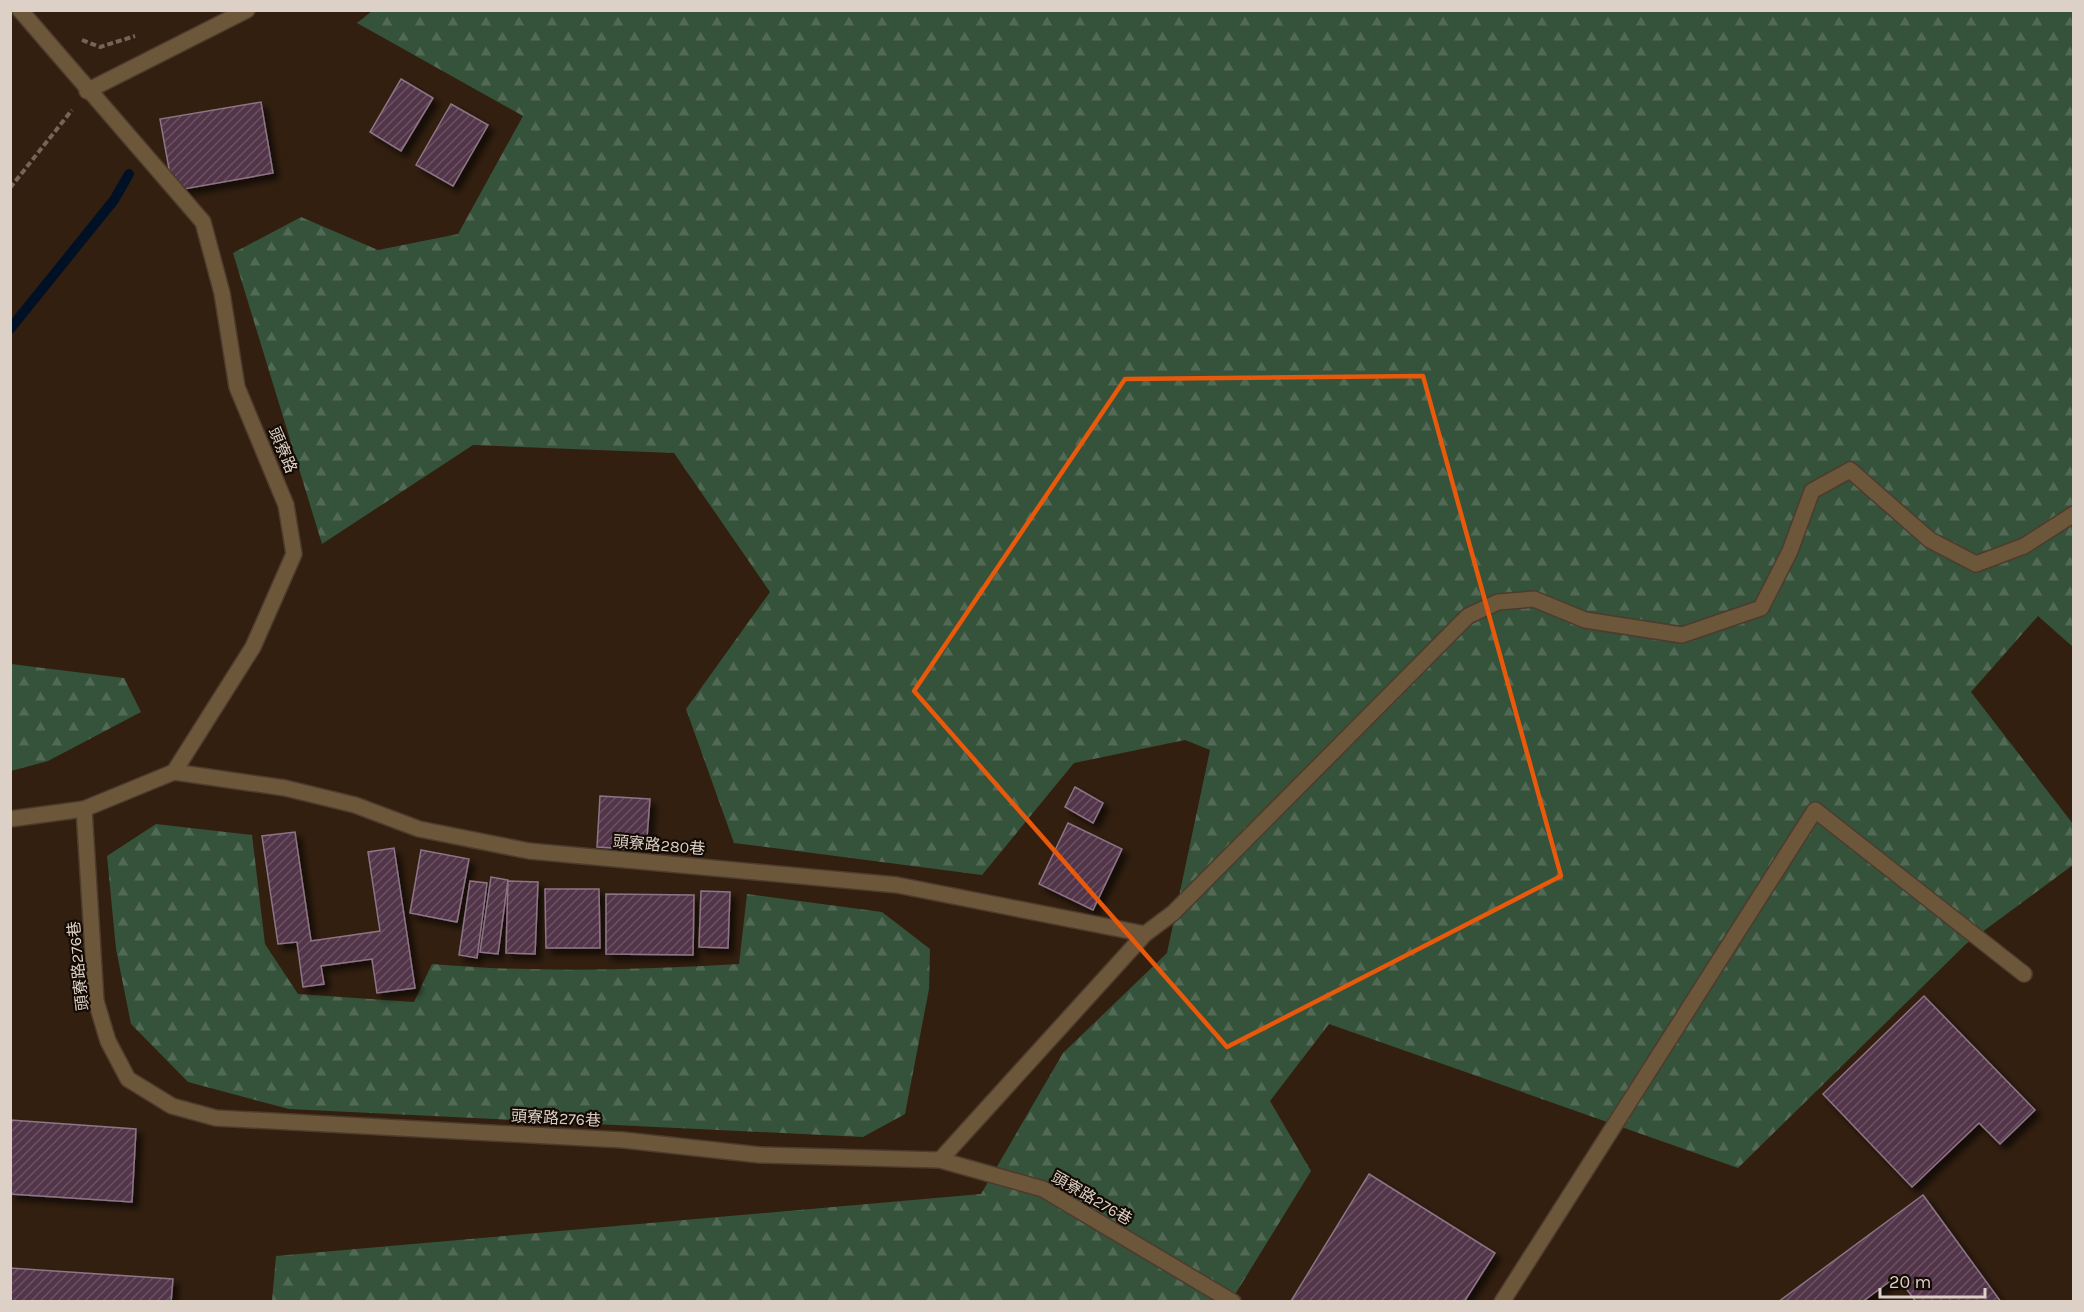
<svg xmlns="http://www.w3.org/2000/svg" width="2084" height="1312" viewBox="0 0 2084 1312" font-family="Karla,'Noto Sans TC',sans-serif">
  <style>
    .forest { fill: url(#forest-firs) }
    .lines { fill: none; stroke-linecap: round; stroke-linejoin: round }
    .stream { stroke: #001126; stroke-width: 10 }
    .building { fill: url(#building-hatch); stroke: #8d7586; stroke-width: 1.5; filter: url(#shadow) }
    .service-casing { stroke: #4d3b2d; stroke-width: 18 }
    .minor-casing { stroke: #4d3b2d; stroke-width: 18 }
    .path { stroke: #756457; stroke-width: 4; stroke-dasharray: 6 3; stroke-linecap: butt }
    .service { stroke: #6d573b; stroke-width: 15 }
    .minor { stroke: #6d573b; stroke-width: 15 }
    .marked { fill: none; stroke: #e8590c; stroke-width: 4.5; stroke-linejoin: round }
    .labels { text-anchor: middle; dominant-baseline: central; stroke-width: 4.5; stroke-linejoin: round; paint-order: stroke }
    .street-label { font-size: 16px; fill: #ddd0c6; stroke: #140b05 }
  </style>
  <defs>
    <pattern id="forest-firs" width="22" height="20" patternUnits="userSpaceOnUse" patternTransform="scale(1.5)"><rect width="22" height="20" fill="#35523a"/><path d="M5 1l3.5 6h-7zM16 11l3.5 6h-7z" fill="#526a55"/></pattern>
    <pattern id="building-hatch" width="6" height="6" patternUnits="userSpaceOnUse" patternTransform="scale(1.5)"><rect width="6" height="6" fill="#53354a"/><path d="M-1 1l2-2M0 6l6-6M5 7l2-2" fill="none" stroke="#6b5163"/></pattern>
    <filter id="shadow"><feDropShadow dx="5.5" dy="5.5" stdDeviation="3" flood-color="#0009"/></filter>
  </defs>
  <rect width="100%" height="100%" fill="#321f10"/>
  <g class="forest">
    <path d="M372,11H2073V647L2038,616L1971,692L2073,824V865L1966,944L1738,1168L1329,1024L1270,1101L1311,1171L1231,1301H272L276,1256L981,1194L1063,1053L1167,953L1210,750L1185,740L1074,763L982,875L734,843L686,709L770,592L674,453L473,445L322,544L233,253L301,217L378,250L458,234L523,116L357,23Z"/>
    <path d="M11,664L124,678L141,712L48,761L11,771Z"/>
    <path d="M156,824L252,835L265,944L298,994L414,1002L432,964C535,973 637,970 739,964L747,894L882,912L930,949L929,989L905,1114L863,1137L289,1109L188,1082L131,1024L116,949L107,856Z"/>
  </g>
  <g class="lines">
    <path class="stream" d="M10,329L114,200L129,174"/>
  </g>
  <g class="building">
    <path d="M401,79L433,98L401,151L370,132Z"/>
    <path d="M261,102L273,173L173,191L160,119Z"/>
    <path d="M451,104L488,125L453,186L416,165Z"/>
    <path d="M1075,787L1103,803L1093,823L1065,807Z"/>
    <path d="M600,796L650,799L646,850L597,847Z"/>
    <path d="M1068,823L1122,849L1093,910L1039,884Z"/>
    <path d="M295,832L311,941L380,931L368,852L394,848L415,988L377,993L372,959L321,966L324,984L303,987L297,942L278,944L262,836Z"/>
    <path d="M421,850L469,859L457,922L410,913Z"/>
    <path d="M491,877L508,880L498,954L480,952Z"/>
    <path d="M470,881L487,883L477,958L459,955Z"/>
    <path d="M508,881L538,882L535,954L506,953Z"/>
    <path d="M545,889H599L600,948H546Z"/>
    <path d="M701,891L730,892L728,948L699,947Z"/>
    <path d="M606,894L694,895L693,955L606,954Z"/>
    <path d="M1924,996L2035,1110L2000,1144L1979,1123L1912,1187L1823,1094Z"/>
    <path d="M10,1120L136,1129L132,1202L10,1194Z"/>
    <path d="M1369,1174L1495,1253L1464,1302L1291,1301Z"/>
    <path d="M1923,1195L2001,1302H1916L1897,1276L1862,1302H1778Z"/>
    <path d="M10,1268L173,1279L171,1302H10Z"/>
  </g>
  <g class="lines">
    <defs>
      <g id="service">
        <path d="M87,91L247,10"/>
        <path d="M940,1160L1145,934L1173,913L1468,616L1498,602L1534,599L1585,620L1682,635L1761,608L1790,551L1812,491L1850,470L1930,540L1976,564L2024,546L2074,514"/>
      </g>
      <g id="minor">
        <path d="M174,772L285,788L355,805L419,829L529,851L897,885L1145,934"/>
        <path d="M84,809L96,1001L108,1041L128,1079L172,1106L216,1118L623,1140L760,1155L940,1160L1043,1189L1233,1302"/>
        <path d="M10,819L84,809L174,772L253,647L294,554L286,505L237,387L222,293L203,222L20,10"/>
        <path d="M1502,1302L1815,810L2024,974"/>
      </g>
    </defs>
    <use href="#service" class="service-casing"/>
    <use href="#minor" class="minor-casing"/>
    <g class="path">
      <path d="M82,40L100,47L135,36"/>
      <path d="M10,188L72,110"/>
    </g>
    <use href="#service" class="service"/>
    <use href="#minor" class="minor"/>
  </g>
  <path class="marked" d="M1423,376L1561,876L1227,1047L914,691L1125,379Z"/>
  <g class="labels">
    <g class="street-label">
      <text transform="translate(283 450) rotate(67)">頭寮路</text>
      <text transform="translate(659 845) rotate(5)">頭寮路280巷</text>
      <text transform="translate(78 966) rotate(-96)">頭寮路276巷</text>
      <text transform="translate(556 1118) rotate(3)">頭寮路276巷</text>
      <text transform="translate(1092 1198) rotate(30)">頭寮路276巷</text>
    </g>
  </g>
  <rect width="2084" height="1312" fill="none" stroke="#ddd0c6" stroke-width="24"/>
  <path d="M1880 1288v9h105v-9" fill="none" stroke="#ddd0c6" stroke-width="3"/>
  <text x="1889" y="1288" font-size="18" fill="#ddd0c6" stroke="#140b05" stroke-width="4.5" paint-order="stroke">20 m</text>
</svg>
